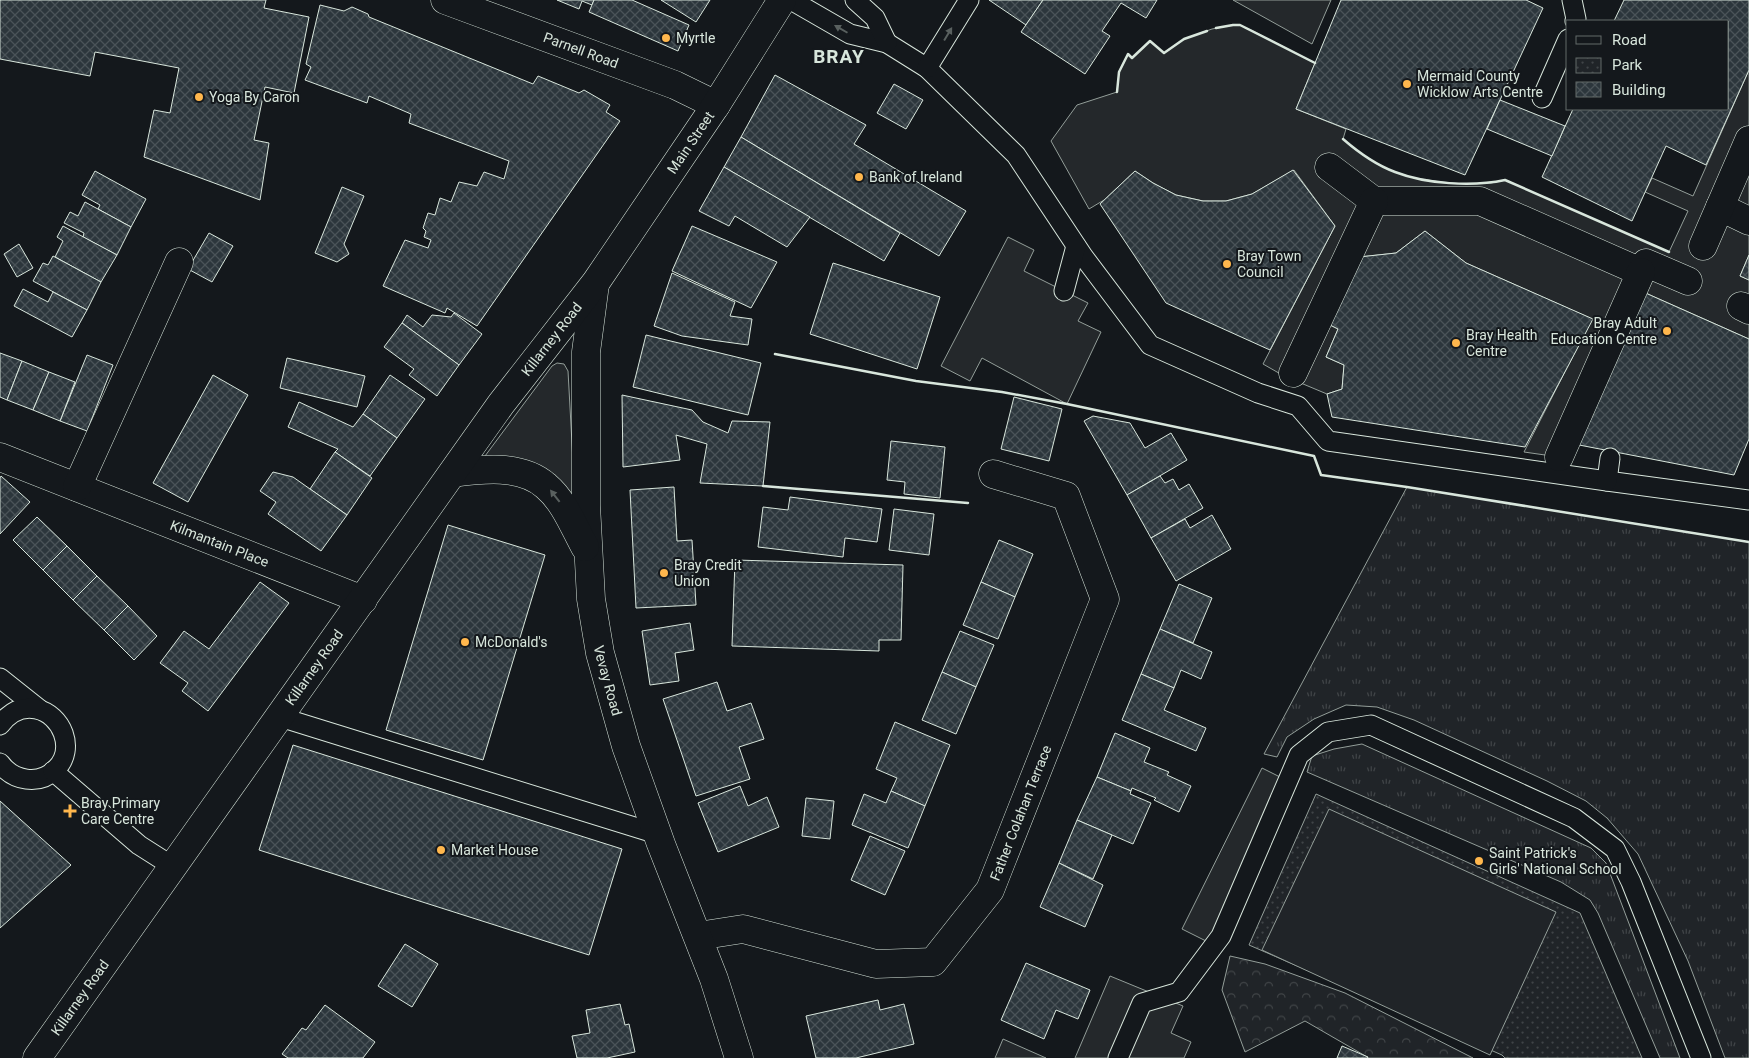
<svg xmlns="http://www.w3.org/2000/svg" width="1749" height="1058" viewBox="0 0 1749 1058" font-family="Roboto,sans-serif">
  <style>
    .grass { fill: url(#grass-tufts); stroke: #939e99 }
    .forest { fill: url(#forest-crowns); stroke: #939e99 }
    .park { fill: url(#park-dots); stroke: #939e99 }
    .garden { fill: #202428; stroke: #939e99 }
    .parking { fill: #24282b; stroke: #939e99 }
    .building { fill: url(#building-cross-hatch); stroke: #d8e6dc }
    .lines { fill: none; stroke-linecap: round; stroke-linejoin: round }
    .lane-casing { stroke: #d8e6dc; stroke-width: 21 }
    .street-casing { stroke: #d8e6dc; stroke-width: 29 }
    .secondary-casing { stroke: #d8e6dc; stroke-width: 29 }
    .lane { stroke: #14181c; stroke-width: 19 }
    .street { stroke: #14181c; stroke-width: 28 }
    .secondary { stroke: #14181c; stroke-width: 28 }
    .wall { stroke: #d8e6dc; stroke-width: 2.5 }
    .oneway { fill: #59605f }
    .poi-dot { fill: #ffb74d; stroke: #14181c; stroke-width: 2 }
    .labels { text-anchor: middle; dominant-baseline: central; stroke-width: 4; stroke-linejoin: round; paint-order: stroke }
    .poi-label { font-size: 14px; fill: #d8e6dc; stroke: #14181c; text-anchor: start }
    .street-label { font-size: 14px; fill: #d8e6dc; stroke: #14181c }
    .district-label { font-size: 19px; font-weight: bold; letter-spacing: 1px; fill: #d8e6dc; stroke: #14181c }
  </style>
  <defs>
    <pattern id="grass-tufts" width="24" height="20" patternUnits="userSpaceOnUse" patternTransform="scale(1.25)"><rect width="24" height="20" fill="#202428"/><path d="M3 7l-1-3M5 7V3M7 7l1-3M15 17l-1-3M17 17v-4M19 17l1-3" fill="none" stroke="#404447"/></pattern>
    <pattern id="forest-crowns" width="20" height="18" patternUnits="userSpaceOnUse" patternTransform="scale(1.25)"><rect width="20" height="18" fill="#202428"/><path d="M2 6a3 3 0 1 1 6 0M12 15a3 3 0 1 1 6 0" fill="none" stroke="#404447"/></pattern>
    <pattern id="park-dots" width="8" height="8" patternUnits="userSpaceOnUse" patternTransform="scale(1.25)"><rect width="8" height="8" fill="#202428"/><path d="M2 2h.1M6 6h.1" fill="none" stroke="#404447" stroke-width="1.8" stroke-linecap="round"/></pattern>
    <pattern id="building-cross-hatch" width="8" height="8" patternUnits="userSpaceOnUse" patternTransform="scale(1.25)"><rect width="8" height="8" fill="#2c363c"/><path d="M0 0l8 8M0 8l8-8" fill="none" stroke="#4a5358"/></pattern>
  </defs>
  <rect width="100%" height="100%" fill="#14181c"/>
  <g class="grass">
    <path d="M1407,487L1749,542V1058H1725L1688,961L1638,854L1607,818L1586,801L1547,781L1414,720L1377,707L1346,705L1314,719L1287,737L1277,757L1264,754Z"/>
    <path d="M1362,744L1591,848L1606,863L1680,1058H1660L1598,913L1590,900L1561,882L1307,772L1312,756L1334,749Z"/>
  </g>
  <path class="forest" d="M1230,956L1265,964L1345,993L1473,1058H1369L1305,1021L1245,1052L1222,990Z"/>
  <path class="park" d="M1316,794L1580,913L1642,1058H1505L1502,1055L1249,945Z"/>
  <path class="garden" d="M1329,809L1556,912L1490,1055L1262,950Z"/>
  <g class="parking">
    <path d="M1233,0H1331L1312,44Z"/>
    <path d="M1233,25H1240L1253,31L1315,63L1296,109L1346,129L1343,139L1353,148L1381,166L1395,172L1414,178L1441,182L1466,184L1491,183L1505,180L1669,252L1688,211L1645,192L1652,178L1693,196L1749,70V255L1740,276L1749,280V339L1641,291L1573,459L1524,452L1592,319L1466,263L1425,231L1396,253L1359,257L1328,324L1338,329L1326,357L1344,365L1342,389L1327,394L1284,376L1263,364L1335,226L1294,170L1252,194L1226,201H1203L1176,195L1153,183L1135,171L1104,200L1089,209L1051,141L1077,105L1117,92L1119,72L1128,54L1133,58L1150,41L1164,53L1184,39L1212,29Z"/>
    <path d="M1008,237L1034,250L1024,271L1088,303L1078,321L1101,332L1067,404L982,358L970,381L941,366Z"/>
    <path d="M557,363L564,364L568,371L575,498L485,456L552,366Z"/>
    <path d="M1262,768L1288,781L1208,942L1182,929Z"/>
    <path d="M1110,976L1183,1006L1171,1033L1191,1042L1184,1058H1075Z"/>
    <path d="M1003,1039L1046,1058H995Z"/>
  </g>
  <g class="building">
    <path d="M0,0H266L264,8L309,17L294,93L265,87L254,140L269,143L260,200L144,157L154,110L170,113L179,68L95,52L90,76L0,59Z"/>
    <path d="M557,0H594L592,5L582,1L579,9Z"/>
    <path d="M594,0H632L689,25L678,51L589,12Z"/>
    <path d="M661,0H710L696,22Z"/>
    <path d="M989,0H1043L1026,25Z"/>
    <path d="M1043,0H1157L1146,18L1121,3L1102,31L1110,36L1085,74L1021,32Z"/>
    <path d="M1341,0H1526L1543,8L1465,175L1296,109Z"/>
    <path d="M1624,0H1749V70L1706,165L1666,146L1632,221L1542,177L1573,109H1728V21H1614Z"/>
    <path d="M320,5L344,11L352,7L368,14L369,17L533,84L538,76L579,93L584,90L610,105L606,112L620,121L477,326L447,308L445,313L383,286L405,240L428,248L431,240L424,237L426,231L423,228L428,213L435,215L440,198L451,202L459,182L477,186L484,172L504,179L509,161L409,123L411,114L369,96L367,103L305,80L311,67L306,64Z"/>
    <path d="M775,75L866,125L854,144L966,211L939,256L741,137Z"/>
    <path d="M894,84L923,100L906,129L877,113Z"/>
    <path d="M1500,100L1565,126L1552,156L1487,129Z"/>
    <path d="M741,137L900,233L884,261L724,167Z"/>
    <path d="M724,167L810,217L787,247L735,216L729,226L699,211Z"/>
    <path d="M1293,170L1335,226L1270,350L1166,303L1100,204L1135,171L1153,183L1176,195L1203,201H1226L1252,194Z"/>
    <path d="M95,171L146,199L131,227L98,209L100,205L82,195Z"/>
    <path d="M342,187L364,196L344,244L349,254L337,262L315,253Z"/>
    <path d="M85,202L131,227L117,255L83,237L84,233L64,223L70,212L78,216Z"/>
    <path d="M63,226L117,255L101,282L55,257L63,241L57,237Z"/>
    <path d="M692,226L777,262L751,308L672,271Z"/>
    <path d="M1425,231L1466,263L1593,319L1525,447L1332,417L1327,394L1342,389L1344,365L1326,357L1338,329L1328,324L1359,257L1396,253Z"/>
    <path d="M209,233L233,246L212,282L188,269Z"/>
    <path d="M19,244L33,268L17,277L4,254Z"/>
    <path d="M1749,255V280L1740,276Z"/>
    <path d="M53,256L101,282L87,310L33,281L43,263L48,265Z"/>
    <path d="M833,263L940,297L917,369L810,334Z"/>
    <path d="M672,273L735,302L730,316L752,319L748,345L682,336L654,326Z"/>
    <path d="M23,289L48,302L53,292L87,310L72,337L14,306Z"/>
    <path d="M1641,291L1749,339V439L1734,475L1574,444Z"/>
    <path d="M454,313L482,334L459,365L402,323L407,315L423,327L432,315L451,317Z"/>
    <path d="M402,323L459,365L437,396L409,375L414,369L384,347Z"/>
    <path d="M646,335L761,363L748,415L633,387Z"/>
    <path d="M0,353L22,361L7,400L0,397Z"/>
    <path d="M87,355L113,365L87,431L60,421Z"/>
    <path d="M287,358L365,376L357,407L280,388Z"/>
    <path d="M22,361L49,372L33,410L7,400Z"/>
    <path d="M49,372L75,382L60,421L33,410Z"/>
    <path d="M213,375L248,395L188,502L153,483Z"/>
    <path d="M390,375L425,399L397,438L363,414Z"/>
    <path d="M622,395L692,410L703,422L728,433L732,421L770,422L763,486L700,483L707,444L676,435L680,460L623,467Z"/>
    <path d="M1014,397L1062,409L1049,461L1001,449Z"/>
    <path d="M299,402L353,427L363,414L397,438L370,476L335,452L338,449L288,427Z"/>
    <path d="M1093,416L1130,423L1145,448L1171,433L1187,460L1127,495L1084,421Z"/>
    <path d="M891,441L945,447L940,498L904,494L905,482L887,480Z"/>
    <path d="M335,452L372,478L347,515L310,489Z"/>
    <path d="M273,472L293,477L347,515L321,551L268,514L276,502L260,491Z"/>
    <path d="M1,476L30,502L0,534V478Z"/>
    <path d="M1160,476L1165,483L1173,479L1179,490L1189,484L1203,508L1151,538L1127,495Z"/>
    <path d="M674,487L677,541L692,540L696,605L636,608L630,490Z"/>
    <path d="M790,497L882,509L877,542L845,538L843,557L758,547L763,507L788,510Z"/>
    <path d="M894,509L934,514L929,555L889,550Z"/>
    <path d="M1212,515L1231,549L1176,581L1151,538L1185,519L1190,528Z"/>
    <path d="M37,517L67,546L43,570L13,540Z"/>
    <path d="M448,525L545,555L483,760L386,730Z"/>
    <path d="M999,540L1033,554L1015,597L981,582Z"/>
    <path d="M67,546L97,576L73,600L43,570Z"/>
    <path d="M735,560L903,565L901,640H879V651L732,646Z"/>
    <path d="M97,576L128,606L104,630L73,600Z"/>
    <path d="M260,582L289,603L208,711L182,691L188,683L160,663L184,631L209,649Z"/>
    <path d="M981,582L1015,597L998,639L963,625Z"/>
    <path d="M1179,584L1212,598L1193,643L1160,629Z"/>
    <path d="M128,606L157,636L134,660L104,630Z"/>
    <path d="M690,623L694,650L675,653L679,681L650,685L642,631Z"/>
    <path d="M1160,629L1212,652L1201,679L1181,670L1174,688L1141,674Z"/>
    <path d="M960,631L994,645L976,687L942,672Z"/>
    <path d="M942,672L976,687L956,734L922,720Z"/>
    <path d="M1141,674L1174,688L1164,710L1206,728L1196,751L1122,720Z"/>
    <path d="M717,682L727,711L751,703L764,739L739,747L750,779L696,796L663,699Z"/>
    <path d="M895,722L950,745L925,806L891,791L897,778L876,769Z"/>
    <path d="M1115,733L1150,748L1144,762L1169,772L1167,775L1191,786L1179,812L1154,800L1156,798L1132,788L1131,791L1097,777Z"/>
    <path d="M293,745L622,849L589,955L259,850Z"/>
    <path d="M1097,777L1131,791L1130,794L1151,803L1133,844L1077,820Z"/>
    <path d="M740,786L748,806L767,797L779,827L718,852L698,803Z"/>
    <path d="M891,791L925,806L908,848L852,825L864,794L886,803Z"/>
    <path d="M806,798L834,801L830,839L802,836Z"/>
    <path d="M0,801L71,865L0,928Z"/>
    <path d="M1077,820L1112,835L1093,879L1059,863Z"/>
    <path d="M870,836L905,851L885,895L851,880Z"/>
    <path d="M1059,863L1103,885L1085,927L1040,907Z"/>
    <path d="M405,944L438,964L412,1007L378,986Z"/>
    <path d="M1026,963L1090,990L1078,1019L1056,1010L1044,1039L1001,1020Z"/>
    <path d="M878,1000L880,1010L904,1004L914,1044L856,1058H816L806,1016Z"/>
    <path d="M620,1004L625,1025L629,1024L635,1052L607,1058H577L572,1036L590,1033L586,1010Z"/>
    <path d="M325,1005L375,1042L363,1058H288L282,1054L302,1028L306,1030Z"/>
    <path d="M1342,1046L1368,1057L1367,1058H1337Z"/>
  </g>
  <g class="lines">
    <defs>
      <g id="lane">
        <path d="M791,0L850,34L887,43L927,68L1016,155L1083,256L1150,345L1258,393L1298,406L1328,441L1607,481L1749,500"/>
        <path d="M855,0L875,18L887,43"/>
        <path d="M1572,0L1576,19L1575,21"/>
        <path d="M927,68L969,0"/>
        <path d="M1542,98L1568,39"/>
        <path d="M1064,291L1076,246"/>
        <path d="M1607,481L1610,458"/>
        <path d="M0,678L39,709"/>
        <path d="M280,717L657,834"/>
        <path d="M0,725C9,713 21,706 36,709C62,714 76,749 56,769C39,786 13,781 0,763"/>
        <path d="M53,771L139,845L172,866"/>
        <path d="M1118,1058L1142,1003L1179,992L1221,936L1299,755L1328,732L1371,725L1574,818L1615,849L1631,882L1701,1058"/>
      </g>
      <g id="street">
        <path id="s1" d="M445,0L675,85L716,105"/>
        <path d="M1329,167L1374,201H1480L1641,272L1646,263L1688,281"/>
        <path d="M1720,207L1749,221"/>
        <path d="M1703,246L1749,140"/>
        <path d="M1741,306L1749,310"/>
        <path d="M1293,373L1374,201"/>
        <path id="s2" d="M0,457L363,600"/>
        <path d="M1559,457L1641,272"/>
        <path d="M77,487L179,262"/>
        <path id="s3" d="M698,936L743,929L876,964L933,962L990,890L1105,599L1066,496L993,474"/>
      </g>
      <g id="secondary">
        <path id="s4" d="M595,284L586,352V505L591,599L600,653L626,746L661,844L714,979L739,1058"/>
        <path d="M453,473C482,469 521,464 546,486C564,501 574,527 585,547"/>
        <path id="s5" d="M37,1058L501,404L596,282L716,105L782,0"/>
      </g>
    </defs>
    <use href="#lane" class="lane-casing"/>
    <use href="#street" class="street-casing"/>
    <use href="#secondary" class="secondary-casing"/>
    <use href="#lane" class="lane"/>
    <use href="#street" class="street"/>
    <use href="#secondary" class="secondary"/>
    <g class="wall">
      <path d="M1216,28L1233,25H1240L1315,63"/>
      <path d="M1117,92L1119,72L1128,54L1132,58L1150,41L1164,53L1184,39L1207,31"/>
      <path d="M1343,139C1358,152 1376,165 1395,172C1426,184 1472,187 1505,180L1669,252"/>
      <path d="M775,354L916,381L1002,392L1067,404L1314,456L1321,475L1407,487L1749,542"/>
      <path d="M763,486L968,503"/>
    </g>
  </g>
  <defs><path id="oneway-solid" d="M-6-.8H1V-3.2L6.5 0L1 3.2V.8H-6Z" transform="scale(1.25)"/></defs>
  <g class="oneway">
    <use href="#oneway-solid" transform="translate(841 29) rotate(-150)"/>
    <use href="#oneway-solid" transform="translate(948 34) rotate(-59)"/>
    <use href="#oneway-solid" transform="translate(555 496) rotate(-128)"/>
  </g>
  <g class="poi-dot">
    <circle cx="666" cy="38" r="5"/>
    <circle cx="1407" cy="84" r="5"/>
    <circle cx="199" cy="97" r="5"/>
    <circle cx="859" cy="177" r="5"/>
    <circle cx="1227" cy="264" r="5"/>
    <circle cx="1667" cy="331" r="5"/>
    <circle cx="1456" cy="343" r="5"/>
    <circle cx="664" cy="573" r="5"/>
    <circle cx="465" cy="642" r="5"/>
    <path d="M67.5 803.5h5v5h5v5h-5v5h-5v-5h-5v-5h5z"/>
    <circle cx="441" cy="850" r="5"/>
    <circle cx="1479" cy="861" r="5"/>
  </g>
  <g class="labels">
    <g class="poi-label">
      <text x="676" y="38">Myrtle</text>
      <text x="1417" y="76">Mermaid County<tspan x="1417" dy="16">Wicklow Arts Centre</tspan></text>
      <text x="209" y="97">Yoga By Caron</text>
      <text x="869" y="177">Bank of Ireland</text>
      <text x="1237" y="256">Bray Town<tspan x="1237" dy="16">Council</tspan></text>
      <text x="1657" y="323" text-anchor="end">Bray Adult<tspan x="1657" dy="16">Education Centre</tspan></text>
      <text x="1466" y="335">Bray Health<tspan x="1466" dy="16">Centre</tspan></text>
      <text x="674" y="565">Bray Credit<tspan x="674" dy="16">Union</tspan></text>
      <text x="475" y="642">McDonald's</text>
      <text x="81" y="803">Bray Primary<tspan x="81" dy="16">Care Centre</tspan></text>
      <text x="451" y="850">Market House</text>
      <text x="1489" y="853">Saint Patrick's<tspan x="1489" dy="16">Girls' National School</tspan></text>
    </g>
    <g class="street-label">
      <text stroke="none"><textPath href="#s1" startOffset="145">Parnell Road</textPath></text>
      <text stroke="none"><textPath href="#s5" startOffset="1125">Main Street</textPath></text>
      <text stroke="none"><textPath href="#s5" startOffset="884">Killarney Road</textPath></text>
      <text stroke="none"><textPath href="#s2" startOffset="236">Kilmantain Place</textPath></text>
      <text stroke="none"><textPath href="#s5" startOffset="479">Killarney Road</textPath></text>
      <text stroke="none"><textPath href="#s4" startOffset="399">Vevay Road</textPath></text>
      <text stroke="none"><textPath href="#s3" startOffset="415">Father Colahan Terrace</textPath></text>
      <text stroke="none"><textPath href="#s5" startOffset="74">Killarney Road</textPath></text>
    </g>
    <g class="district-label">
      <text x="839" y="56">BRAY</text>
    </g>
  </g>
  <rect x="1566" y="20" width="162" height="90" fill="#14181c" stroke="#626a69"/>
  <rect x="1576" y="36" width="25" height="8" fill="#14181c" stroke="#626a69"/>
  <text x="1612" y="45" font-size="15" fill="#d8e6dc">Road</text>
  <rect x="1576" y="58" width="25" height="15" fill="url(#park-dots)" stroke="#626a69"/>
  <text x="1612" y="70" font-size="15" fill="#d8e6dc">Park</text>
  <rect x="1576" y="82" width="25" height="15" fill="url(#building-cross-hatch)" stroke="#626a69"/>
  <text x="1612" y="95" font-size="15" fill="#d8e6dc">Building</text>
</svg>
